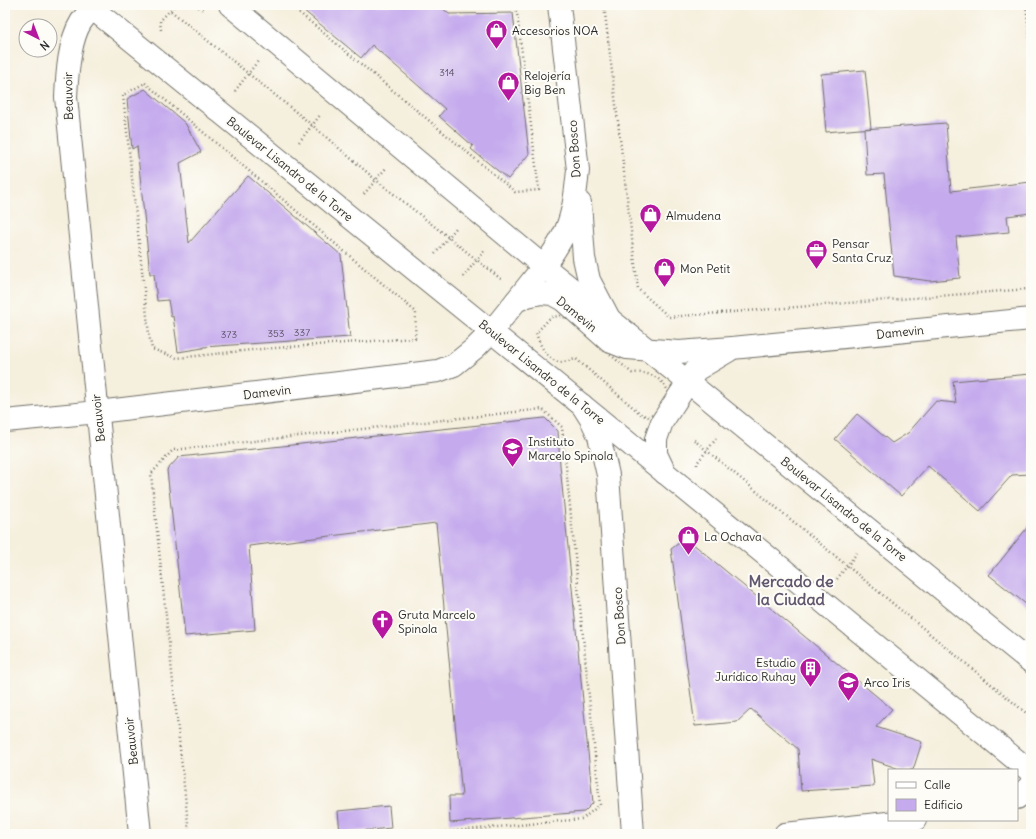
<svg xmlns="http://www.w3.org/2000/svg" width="1036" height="839" viewBox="0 0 1036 839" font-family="Delius,sans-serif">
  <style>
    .building { fill: #c5aaed }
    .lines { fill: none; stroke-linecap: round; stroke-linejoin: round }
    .street-casing { stroke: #727069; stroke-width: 24 }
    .secondary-casing { stroke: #727069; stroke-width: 24 }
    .path { stroke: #727069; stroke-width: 2.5; stroke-dasharray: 1 3; stroke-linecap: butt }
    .street { stroke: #fff; stroke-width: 22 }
    .secondary { stroke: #fff; stroke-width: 22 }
    .labels { text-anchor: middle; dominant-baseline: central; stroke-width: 4; stroke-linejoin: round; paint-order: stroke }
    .number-label { font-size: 10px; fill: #524b5c }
    .poi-label { font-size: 12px; fill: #2b2b2b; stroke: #fdfcf7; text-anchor: start }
    .street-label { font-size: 12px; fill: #2b2b2b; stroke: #fdfcf7 }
    .district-label { font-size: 16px; font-weight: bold; fill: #61576f; stroke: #fdfcf7 }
  </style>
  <rect width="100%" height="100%" fill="#fdfcf7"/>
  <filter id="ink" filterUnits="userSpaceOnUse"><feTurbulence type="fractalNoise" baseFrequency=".025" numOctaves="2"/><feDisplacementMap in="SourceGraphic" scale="8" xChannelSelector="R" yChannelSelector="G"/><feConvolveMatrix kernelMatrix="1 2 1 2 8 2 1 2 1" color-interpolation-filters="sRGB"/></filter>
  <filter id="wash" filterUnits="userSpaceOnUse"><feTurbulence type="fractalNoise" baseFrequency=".012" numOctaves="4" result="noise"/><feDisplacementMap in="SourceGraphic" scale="16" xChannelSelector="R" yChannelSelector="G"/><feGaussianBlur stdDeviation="0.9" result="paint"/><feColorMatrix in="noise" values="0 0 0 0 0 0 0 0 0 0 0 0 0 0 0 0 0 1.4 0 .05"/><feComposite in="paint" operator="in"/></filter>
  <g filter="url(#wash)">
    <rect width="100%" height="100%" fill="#f5efdd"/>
    <g id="blocks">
      <g class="building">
        <path d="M297,5H439L449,14L513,13L529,154L508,179L471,149L473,146L439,116L445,109L372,45L361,58Z"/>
        <path d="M865,70L871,128L826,132L821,74Z"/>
        <path d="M145,89L185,123L201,152L180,163L189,243L248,176L341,255L350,337L203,347V348L178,352L173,316L171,317L168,300L157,301L154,274H150L137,146L132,149L127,99Z"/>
        <path d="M946,123L951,191L1031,182V213L1007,216L1009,232L956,237L960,278L930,281L894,276L884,174L867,175L864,129Z"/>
        <path d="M1031,374V474L1012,475L980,511L928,466L901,496L835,439L857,414L892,443L908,433L936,401L956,403L953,381Z"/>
        <path d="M545,418L558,431L560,465L593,803L584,812L450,823L449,796H462L436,523L249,546L255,630L185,636L167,470L179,457Z"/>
        <path d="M1031,523V608L989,575Z"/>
        <path d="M686,538L892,709L876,727L922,742L913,770H902L871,759L874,786L801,791L798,749L751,709L737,722L695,726L671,549Z"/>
        <path d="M389,806L391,828L340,833L338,811Z"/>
      </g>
    </g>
  </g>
  <g filter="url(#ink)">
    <use href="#blocks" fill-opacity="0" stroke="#727069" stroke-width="1"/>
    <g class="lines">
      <defs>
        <g id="street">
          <path d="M95,5C90,11 85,16 81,22C69,41 67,75 66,97L140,834"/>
          <path d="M580,203L584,258L589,280L610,320"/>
          <path d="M516,301C533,279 554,256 566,230C574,211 576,190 578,170L559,5"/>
          <path d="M582,405L592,421L599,436L608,475L633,834"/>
          <path d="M5,421L98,412L438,371L454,365L475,348L491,332L516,301L527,296L541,293L552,294L563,300L609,341L627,348L679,352L732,348L1031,319"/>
          <path d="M665,473L656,454V439L662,422L696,370L728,351"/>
          <path d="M1017,798L1031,785"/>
          <path d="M785,834L915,820"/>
        </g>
        <g id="secondary">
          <path d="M88,5L604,423L1031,772"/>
          <path d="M230,5L543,266L693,386L1031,662"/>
        </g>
      </defs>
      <use href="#street" class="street-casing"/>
      <use href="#secondary" class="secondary-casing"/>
      <g class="path">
        <path d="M195,5L204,10"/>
        <path d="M290,5L515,192L539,190L516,5"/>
        <path d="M604,5L638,289L669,317L1028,289L1031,286"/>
        <path d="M1026,5L1031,48"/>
        <path d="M171,11L312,125L376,180L501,279"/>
        <path d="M161,30L160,21L175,5"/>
        <path d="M145,83L416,312L415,338L261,349L177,358L152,349L149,335L123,95Z"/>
        <path d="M235,91L258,61"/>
        <path d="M299,142L321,114"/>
        <path d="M364,194L386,168"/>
        <path d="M435,254L456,228"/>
        <path d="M463,277L484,251"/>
        <path d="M560,316L567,318L632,373C650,371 666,379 670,398L663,408L649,417L642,415L576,359C571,360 565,362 560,362C547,361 539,343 536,333L551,317Z"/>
        <path d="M694,440L1031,717"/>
        <path d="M697,465V463L716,439"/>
        <path d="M837,579L857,553"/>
        <path d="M190,834L189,833L151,474L173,450L542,409L562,427L600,805L582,819L424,834"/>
      </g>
      <use href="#street" class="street"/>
      <use href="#secondary" class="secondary"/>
    </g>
  </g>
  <defs>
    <symbol id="shop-pin" viewBox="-11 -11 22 30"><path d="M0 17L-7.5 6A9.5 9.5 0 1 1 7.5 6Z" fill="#b5179e" stroke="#fdfcf7"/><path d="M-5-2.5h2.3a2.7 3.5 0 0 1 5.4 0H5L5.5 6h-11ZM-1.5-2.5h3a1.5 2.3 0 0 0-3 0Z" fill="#fff"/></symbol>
    <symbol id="office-pin" viewBox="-11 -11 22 30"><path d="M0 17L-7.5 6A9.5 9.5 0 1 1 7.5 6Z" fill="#b5179e" stroke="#fdfcf7"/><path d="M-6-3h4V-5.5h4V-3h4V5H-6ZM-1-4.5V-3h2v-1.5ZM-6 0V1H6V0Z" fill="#fff"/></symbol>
    <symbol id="school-pin" viewBox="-11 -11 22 30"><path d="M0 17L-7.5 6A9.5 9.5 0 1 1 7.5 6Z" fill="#b5179e" stroke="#fdfcf7"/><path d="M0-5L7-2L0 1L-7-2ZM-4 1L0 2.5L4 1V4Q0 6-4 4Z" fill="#fff"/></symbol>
    <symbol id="church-pin" viewBox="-11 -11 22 30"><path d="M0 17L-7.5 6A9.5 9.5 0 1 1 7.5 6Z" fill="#b5179e" stroke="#fdfcf7"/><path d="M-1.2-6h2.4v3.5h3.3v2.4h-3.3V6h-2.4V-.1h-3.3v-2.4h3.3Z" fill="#fff"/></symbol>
    <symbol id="building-pin" viewBox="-11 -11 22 30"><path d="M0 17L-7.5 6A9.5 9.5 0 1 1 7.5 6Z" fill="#b5179e" stroke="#fdfcf7"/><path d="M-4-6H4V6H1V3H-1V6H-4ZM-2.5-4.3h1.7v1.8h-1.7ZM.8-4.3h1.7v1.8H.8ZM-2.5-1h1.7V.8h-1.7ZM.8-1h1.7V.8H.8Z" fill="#fff"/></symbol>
  </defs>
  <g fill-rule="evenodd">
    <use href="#shop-pin" x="484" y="18" width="25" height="34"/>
    <use href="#shop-pin" x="496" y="70" width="25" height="34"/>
    <use href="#shop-pin" x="638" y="202" width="25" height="34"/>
    <use href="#office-pin" x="804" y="238" width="25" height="34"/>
    <use href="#shop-pin" x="652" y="256" width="25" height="34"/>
    <use href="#school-pin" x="500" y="436" width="25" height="34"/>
    <use href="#shop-pin" x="676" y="524" width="25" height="34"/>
    <use href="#church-pin" x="370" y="608" width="25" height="34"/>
    <use href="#building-pin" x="798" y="656" width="25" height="34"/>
    <use href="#school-pin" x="836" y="670" width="25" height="34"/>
  </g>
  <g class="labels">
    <g class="number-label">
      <text x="447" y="72">314</text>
      <text x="302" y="332">337</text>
      <text x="276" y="333">353</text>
      <text x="229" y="334">373</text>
    </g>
    <g class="poi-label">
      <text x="512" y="30">Accesorios NOA</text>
      <text x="524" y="75">Relojería<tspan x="524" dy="14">Big Ben</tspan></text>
      <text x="666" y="215">Almudena</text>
      <text x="832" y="243">Pensar<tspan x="832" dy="14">Santa Cruz</tspan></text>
      <text x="680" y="268">Mon Petit</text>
      <text x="528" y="441">Instituto<tspan x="528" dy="14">Marcelo Spinola</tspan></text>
      <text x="704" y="536">La Ochava</text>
      <text x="398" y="614">Gruta Marcelo<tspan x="398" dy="14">Spinola</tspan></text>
      <text x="796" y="662" text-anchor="end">Estudio<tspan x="796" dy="14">Jurídico Ruhay</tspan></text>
      <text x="864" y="682">Arco Iris</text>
    </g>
    <g class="street-label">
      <text transform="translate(68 96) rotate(-91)">Beauvoir</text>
      <text transform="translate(574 149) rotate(-94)">Don Bosco</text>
      <text transform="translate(290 169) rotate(39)">Boulevar Lisandro de la Torre</text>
      <text transform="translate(577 314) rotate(39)">Damevin</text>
      <text transform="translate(900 332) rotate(-6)">Damevin</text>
      <text transform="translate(542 372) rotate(39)">Boulevar Lisandro de la Torre</text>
      <text transform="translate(267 392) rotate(-7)">Damevin</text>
      <text transform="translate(98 418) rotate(-96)">Beauvoir</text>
      <text transform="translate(844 509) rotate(39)">Boulevar Lisandro de la Torre</text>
      <text transform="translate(619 616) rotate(-94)">Don Bosco</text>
      <text transform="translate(131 741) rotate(-96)">Beauvoir</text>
    </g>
    <g class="district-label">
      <text x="791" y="581">Mercado de<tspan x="791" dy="18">la Ciudad</tspan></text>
    </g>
  </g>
  <rect width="1036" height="839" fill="none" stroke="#fdfcf7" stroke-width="20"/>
  <rect x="888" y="769" width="130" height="52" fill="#fdfcf7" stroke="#a9a8a5"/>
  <rect x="896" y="782" width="20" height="6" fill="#ffffff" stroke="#a9a8a5"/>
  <text x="924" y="789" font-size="12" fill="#2b2b2b">Calle</text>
  <rect x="896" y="799" width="20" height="12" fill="#c5aaed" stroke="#a9a8a5"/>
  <text x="924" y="809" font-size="12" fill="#2b2b2b">Edificio</text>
  <g transform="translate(38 38) rotate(138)"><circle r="19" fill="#fdfcf7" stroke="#a9a8a5"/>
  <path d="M0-3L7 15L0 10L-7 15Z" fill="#b5179e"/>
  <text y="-6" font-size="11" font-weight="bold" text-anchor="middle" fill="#2b2b2b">N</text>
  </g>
</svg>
